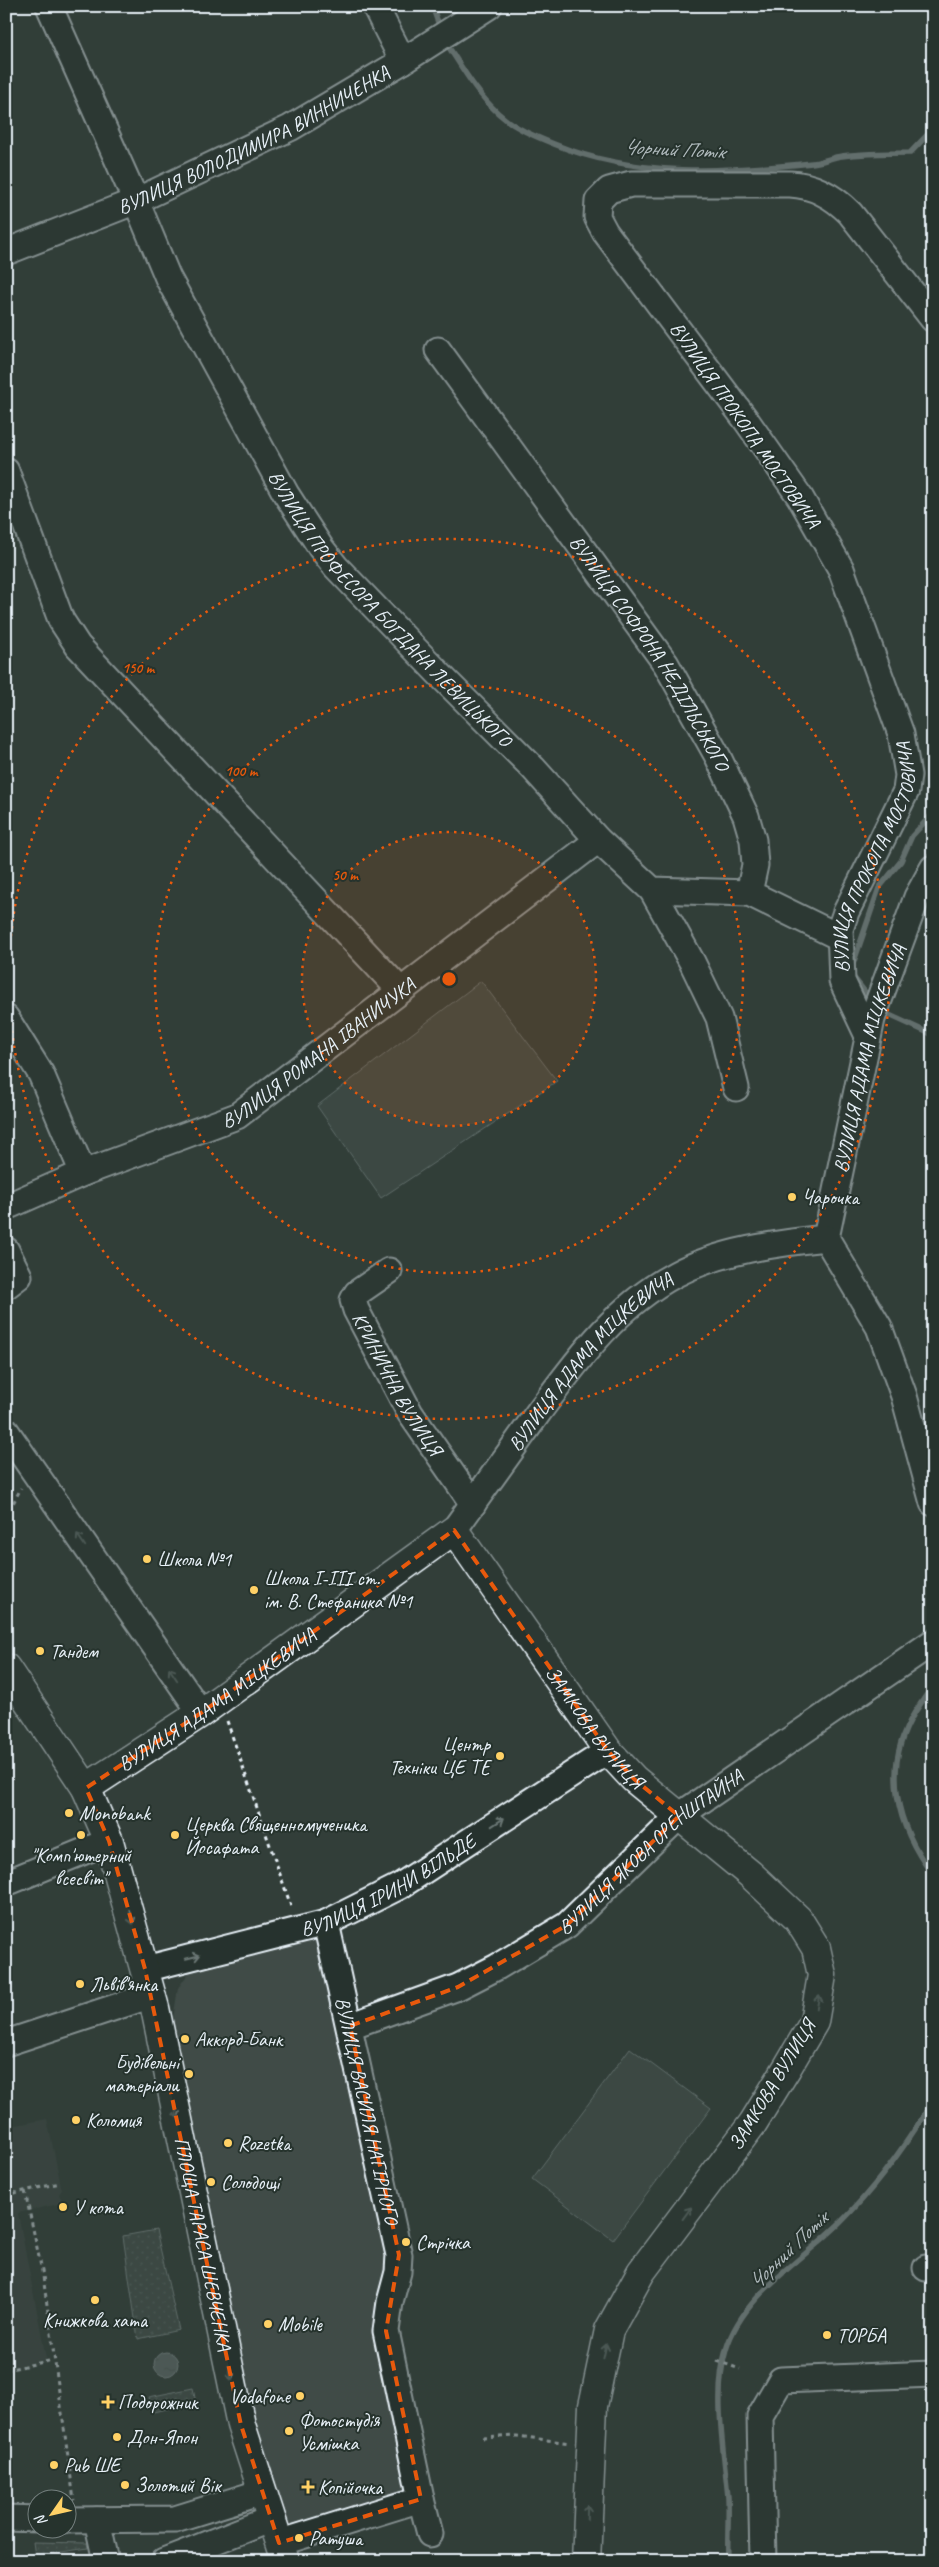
<svg xmlns="http://www.w3.org/2000/svg" width="939" height="2567" viewBox="0 0 939 2567" font-family="Caveat,sans-serif">
  <style>
    .built { fill: #3f4b46 }
    .grass { fill: url(#grass-dots); stroke: #98a4a4 }
    .park { fill: #495651; stroke: #98a4a4 }
    .water { fill: url(#water-ripples); stroke: #9ea9ab }
    .lines { fill: none; stroke-linecap: round; stroke-linejoin: round }
    .stream { stroke: #9ea9ab; stroke-width: 5.5 }
    .minor-casing { stroke: #e8f1f8; stroke-width: 29 }
    .major-casing { stroke: #e8f1f8; stroke-width: 31 }
    .path { stroke: #e8f1f8; stroke-width: 3; stroke-dasharray: 4 4; stroke-linecap: butt }
    .minor { stroke: #26332d; stroke-width: 25 }
    .major { stroke: #26332d; stroke-width: 28 }
    .oneway { stroke: #6a7674 }
    .marked { fill: none; stroke: #e8590c; stroke-width: 4; stroke-dasharray: 10 6; stroke-linejoin: round }
    .ring { fill: none; stroke: #e8590c; stroke-width: 2.5; stroke-dasharray: 2.5 5 }
    .poi-dot { fill: #ffd166; stroke: #26332d; stroke-width: 2 }
    .labels { text-anchor: middle; dominant-baseline: central; stroke-width: 4; stroke-linejoin: round; paint-order: stroke }
    .street-label { font-size: 20px; fill: #e8f1f8; stroke: #26332d }
    .poi-label { font-size: 20px; fill: #e8f1f8; stroke: #26332d; text-anchor: start }
    .water-label { font-size: 21px; font-style: italic; fill: #b1bbbe; stroke: #26332d }
    .centre { fill: #e8590c; stroke: #26332d; stroke-width: 2.5 }
    .ring-label { font-size: 15px; text-anchor: middle; font-weight: bold; fill: #e8590c; stroke: #26332d; stroke-width: 4; stroke-linejoin: round; paint-order: stroke }
  </style>
  <defs>
    <pattern id="grass-dots" width="8" height="8" patternUnits="userSpaceOnUse" patternTransform="scale(1.25)"><rect width="8" height="8" fill="#495651"/><path d="M2 2h.1M6 6h.1" fill="none" stroke="#636f6b" stroke-width="1.8" stroke-linecap="round"/></pattern>
    <pattern id="water-ripples" width="26" height="14" patternUnits="userSpaceOnUse" patternTransform="scale(1.25)"><rect width="26" height="14" fill="#6d7978"/><path d="M2 4q2-2 4 0t4 0M15 11q2-2 4 0t4 0" fill="none" stroke="#5b6363"/></pattern>
  </defs>
  <rect width="100%" height="100%" fill="#323e39"/>
  <filter id="ink" filterUnits="userSpaceOnUse"><feTurbulence type="fractalNoise" baseFrequency=".02" numOctaves="2"/><feDisplacementMap in="SourceGraphic" scale="10" xChannelSelector="R" yChannelSelector="G"/><feConvolveMatrix kernelMatrix="1 2 1 2 8 2 1 2 1" color-interpolation-filters="sRGB"/></filter>
  <g filter="url(#ink)">
    <g class="built">
      <path d="M327,1934L398,2262L378,2299L373,2339L412,2488L352,2515L288,2533L259,2440L243,2372L173,2019L178,1988L192,1968Z"/>
      <path d="M47,2119L62,2190L59,2194L63,2203L18,2213L47,2363L6,2372V2127Z"/>
    </g>
    <g class="grass">
      <path d="M156,2230L179,2330L138,2339L123,2236Z"/>
      <path d="M193,2388L196,2403L153,2412L149,2397Z"/>
      <path d="M33,2542L87,2543L88,2548L35,2556Z"/>
    </g>
    <g class="park">
      <path d="M481,981L557,1081L381,1198L317,1106Z"/>
      <path d="M630,2048L711,2108L613,2240L532,2179Z"/>
    </g>
    <circle class="water" cx="166" cy="2364" r="12"/>
    <g class="lines">
      <g class="stream">
        <path d="M432,6L439,25"/>
        <path d="M448,46C463,69 477,94 498,113C514,128 534,136 554,144C636,178 726,172 812,163C823,162 832,157 842,156C864,153 888,153 910,153L933,129"/>
        <path d="M852,967L879,888L901,861L912,836L933,813"/>
        <path d="M854,978L868,996"/>
        <path d="M887,1014L933,1035"/>
        <path d="M933,1687C926,1694 921,1704 915,1712C881,1767 896,1826 933,1875"/>
        <path d="M728,2561C727,2539 729,2518 728,2497C724,2452 713,2393 726,2350C742,2295 803,2260 841,2222C874,2189 901,2152 926,2112L933,2104"/>
      </g>
      <defs>
        <g id="minor">
          <path id="s1" d="M49,6L136,201L168,278L286,494L321,548L336,567L446,681L533,768L598,840L652,890L749,893"/>
          <path d="M375,6L403,61"/>
          <path id="s2" d="M6,252L136,201L290,128L403,61L489,6"/>
          <path id="s3" d="M438,350L666,664L718,757L746,816L753,840L755,865L749,893L839,937"/>
          <path d="M6,471L61,620L78,646L400,990"/>
          <path d="M652,890L692,962L719,1018L736,1088"/>
          <path d="M6,1018L41,1074L83,1173"/>
          <path id="s4" d="M868,1036L842,981L840,929L846,912L906,791L908,775L901,734L841,569L800,497L746,420L605,232L597,217L598,201L609,190L631,184H790C814,185 833,196 850,213L933,319"/>
          <path id="s5" d="M6,1207L83,1173L237,1116L598,840"/>
          <path id="s6" d="M826,1238L872,1019L917,897L933,868"/>
          <path d="M826,1238L879,1327L904,1396L933,1503"/>
          <path d="M6,1250L19,1276L6,1286"/>
          <path id="s7" d="M389,1271L357,1293L353,1300L356,1310L410,1413L473,1504"/>
          <path d="M6,1431L201,1713"/>
          <path id="s8" d="M454,1530C482,1491 510,1452 538,1413C578,1359 616,1306 676,1274C719,1251 778,1243 826,1238"/>
          <path d="M6,1883L109,1841"/>
          <path id="s9" d="M326,1923L399,2255L398,2272L390,2302L386,2331L421,2499L430,2534"/>
          <path id="s10" d="M145,1969L326,1923L400,1886L608,1751"/>
          <path id="s11" d="M350,2026L458,1987L497,1967L567,1925L679,1816L933,1642"/>
          <path d="M6,2043L152,1995"/>
          <path d="M926,2268H933"/>
          <path d="M6,2518L38,2519"/>
          <path d="M68,2520L175,2519L262,2492"/>
          <path d="M97,2520L106,2561"/>
          <path d="M279,2543L421,2499"/>
          <path d="M164,2561L271,2519"/>
          <path d="M763,2561L760,2416L781,2380L933,2374"/>
        </g>
        <g id="major">
          <path id="s12" d="M6,1668L86,1788L109,1841L155,2008L241,2425L285,2561"/>
          <path id="s13" d="M86,1788L201,1713L454,1530L608,1751L634,1779L750,1874L798,1919L816,1948L822,1975L814,2022L787,2068L753,2123L641,2272L609,2330L593,2406L586,2561"/>
        </g>
      </defs>
      <use href="#minor" class="minor-casing"/>
      <use href="#major" class="major-casing"/>
      <g class="path">
        <path d="M6,1517L21,1488"/>
        <path d="M227,1721L292,1909"/>
        <path d="M25,2191L43,2276L74,2500"/>
        <path d="M6,2195L60,2183"/>
        <path d="M717,2361L740,2369"/>
        <path d="M6,2370L53,2360"/>
        <path d="M483,2438L517,2436L570,2443"/>
        <path d="M65,2561L84,2558"/>
      </g>
      <use href="#minor" class="minor"/>
      <use href="#major" class="major"/>
    </g>
    <defs><path id="oneway-shaft" d="M-6 0H5M1.5-3L5.5 0L1.5 3" fill="none" stroke-width="1.6" stroke-linecap="round" stroke-linejoin="round" transform="scale(1.25)"/></defs>
    <g class="oneway">
      <use href="#oneway-shaft" transform="translate(81 1540) rotate(-124)"/>
      <use href="#oneway-shaft" transform="translate(173 1674) rotate(-124)"/>
      <use href="#oneway-shaft" transform="translate(498 1822) rotate(-33)"/>
      <use href="#oneway-shaft" transform="translate(131 1917) rotate(74)"/>
      <use href="#oneway-shaft" transform="translate(193 1957) rotate(-14)"/>
      <use href="#oneway-shaft" transform="translate(818 2002) rotate(-80)"/>
      <use href="#oneway-shaft" transform="translate(176 2111) rotate(78)"/>
      <use href="#oneway-shaft" transform="translate(687 2213) rotate(-54)"/>
      <use href="#oneway-shaft" transform="translate(605 2351) rotate(-78)"/>
      <use href="#oneway-shaft" transform="translate(230 2373) rotate(78)"/>
      <use href="#oneway-shaft" transform="translate(587 2512) rotate(-88)"/>
    </g>
  </g>
  <path d="M0 0H939V2567H0ZM454,1530L608,1751L634,1779L679,1816L567,1925L458,1987L350,2026L399,2255L386,2331L421,2499L279,2543L241,2425L145,1969L109,1841L86,1788L201,1713Z" fill="#323e39" fill-opacity=".55" fill-rule="evenodd"/>
  <path class="marked" d="M454,1530L608,1751L634,1779L679,1816L567,1925L458,1987L350,2026L399,2255L386,2331L421,2499L279,2543L241,2425L145,1969L109,1841L86,1788L201,1713Z"/>
  <circle cx="449" cy="979" r="147" fill="#e8590c" fill-opacity=".12"/>
  <g class="ring">
    <circle cx="449" cy="979" r="147"/>
    <circle cx="449" cy="979" r="294"/>
    <circle cx="449" cy="979" r="440"/>
  </g>
  <g class="poi-dot">
    <circle cx="792" cy="1197" r="5"/>
    <circle cx="147" cy="1559" r="5"/>
    <circle cx="254" cy="1590" r="5"/>
    <circle cx="40" cy="1651" r="5"/>
    <circle cx="500" cy="1756" r="5"/>
    <circle cx="69" cy="1813" r="5"/>
    <circle cx="81" cy="1835" r="5"/>
    <circle cx="175" cy="1835" r="5"/>
    <circle cx="80" cy="1984" r="5"/>
    <circle cx="185" cy="2039" r="5"/>
    <circle cx="189" cy="2074" r="5"/>
    <circle cx="76" cy="2120" r="5"/>
    <circle cx="228" cy="2143" r="5"/>
    <circle cx="211" cy="2182" r="5"/>
    <circle cx="63" cy="2207" r="5"/>
    <circle cx="406" cy="2242" r="5"/>
    <circle cx="95" cy="2300" r="5"/>
    <circle cx="268" cy="2324" r="5"/>
    <circle cx="827" cy="2335" r="5"/>
    <circle cx="300" cy="2396" r="5"/>
    <path d="M105.5 2394.5h5v5h5v5h-5v5h-5v-5h-5v-5h5z"/>
    <circle cx="289" cy="2431" r="5"/>
    <circle cx="117" cy="2437" r="5"/>
    <circle cx="54" cy="2465" r="5"/>
    <circle cx="125" cy="2485" r="5"/>
    <path d="M305.5 2479.5h5v5h5v5h-5v5h-5v-5h-5v-5h5z"/>
    <circle cx="299" cy="2538" r="5"/>
  </g>
  <g class="labels">
    <g class="street-label">
      <text stroke="none"><textPath href="#s2" startOffset="272">ВУЛИЦЯ ВОЛОДИМИРА ВИННИЧЕНКА</textPath></text>
      <text transform="translate(745 425) rotate(55)">ВУЛИЦЯ ПРОКОПА МОСТОВИЧА</text>
      <text stroke="none"><textPath href="#s1" startOffset="698">ВУЛИЦЯ ПРОФЕСОРА БОГДАНА ЛЕВИЦЬКОГО</textPath></text>
      <text stroke="none"><textPath href="#s3" startOffset="370">ВУЛИЦЯ СОФРОНА НЕДІЛЬСЬКОГО</textPath></text>
      <text stroke="none"><textPath href="#s4" startOffset="192">ВУЛИЦЯ ПРОКОПА МОСТОВИЧА</textPath></text>
      <text stroke="none"><textPath href="#s5" startOffset="351">ВУЛИЦЯ РОМАНА ІВАНИЧУКА</textPath></text>
      <text stroke="none"><textPath href="#s6" startOffset="185">ВУЛИЦЯ АДАМА МІЦКЕВИЧА</textPath></text>
      <text stroke="none"><textPath href="#s8" startOffset="218">ВУЛИЦЯ АДАМА МІЦКЕВИЧА</textPath></text>
      <text stroke="none"><textPath href="#s7" startOffset="142">КРИНИЧНА ВУЛИЦЯ</textPath></text>
      <text stroke="none"><textPath href="#s13" startOffset="158">ВУЛИЦЯ АДАМА МІЦКЕВИЧА</textPath></text>
      <text stroke="none"><textPath href="#s13" startOffset="692">ЗАМКОВА ВУЛИЦЯ</textPath></text>
      <text stroke="none"><textPath href="#s11" startOffset="352">ВУЛИЦЯ ЯКОВА ОРЕНШТАЙНА</textPath></text>
      <text stroke="none"><textPath href="#s10" startOffset="259">ВУЛИЦЯ ІРИНИ ВІЛЬДЕ</textPath></text>
      <text transform="translate(772 2085) rotate(-59)">ЗАМКОВА ВУЛИЦЯ</text>
      <text stroke="none"><textPath href="#s9" startOffset="192">ВУЛИЦЯ ВАСИЛЯ НАГІРНОГО</textPath></text>
      <text stroke="none"><textPath href="#s12" startOffset="616">ПЛОЩА ТАРАСА ШЕВЧЕНКА</textPath></text>
    </g>
    <g class="poi-label">
      <text x="802" y="1197">Чарочка</text>
      <text x="157" y="1559">Школа №1</text>
      <text x="264" y="1578">Школа I-III ст.<tspan x="264" dy="23">ім. В. Стефаника №1</tspan></text>
      <text x="50" y="1651">Тандем</text>
      <text x="490" y="1744" text-anchor="end">Центр<tspan x="490" dy="23">Техніки ЦЕ ТЕ</tspan></text>
      <text x="79" y="1813">Monobank</text>
      <text x="185" y="1824">Церква Священномученика<tspan x="185" dy="23">Йосафата</tspan></text>
      <text x="81" y="1855" text-anchor="middle">"Комп'ютерний<tspan x="81" dy="23">всесвіт"</tspan></text>
      <text x="90" y="1984">Львів'янка</text>
      <text x="195" y="2039">Аккорд-Банк</text>
      <text x="179" y="2062" text-anchor="end">Будівельні<tspan x="179" dy="23">матеріали</tspan></text>
      <text x="86" y="2120">Коломия</text>
      <text x="238" y="2143">Rozetka</text>
      <text x="221" y="2182">Солодощі</text>
      <text x="73" y="2207">У кота</text>
      <text x="416" y="2242">Стрічка</text>
      <text x="95" y="2320" text-anchor="middle">Книжкова хата</text>
      <text x="278" y="2324">Mobile</text>
      <text x="837" y="2335">ТОРБА</text>
      <text x="290" y="2396" text-anchor="end">Vodafone</text>
      <text x="118" y="2402">Подорожник</text>
      <text x="299" y="2420">Фотостудія<tspan x="299" dy="23">Усмішка</tspan></text>
      <text x="127" y="2437">Дон-Япон</text>
      <text x="64" y="2465">Pub ШЕ</text>
      <text x="135" y="2485">Золотий Вік</text>
      <text x="318" y="2487">Копійочка</text>
      <text x="309" y="2538">Ратуша</text>
    </g>
    <g class="water-label">
      <text transform="translate(674 149) rotate(3)">Чорний Потік</text>
      <text transform="translate(788 2250) rotate(-44)">Чорний Потік</text>
    </g>
  </g>
  <circle cx="449" cy="979" r="8" class="centre"/>
  <g class="ring-label">
    <text x="138" y="673">150 m</text>
    <text x="241" y="776">100 m</text>
    <text x="345" y="880">50 m</text>
  </g>
  <rect width="939" height="2567" fill="none" stroke="#26332d" stroke-width="25"/>
  <rect x="12" y="12" width="914" height="2542" fill="none" stroke="#e8f1f8" stroke-width="2" filter="url(#ink)"/>
  <g transform="translate(52 2514) rotate(236)"><circle r="24" fill="#26332d" stroke="#747f7e"/>
  <path d="M0-4L9 19L0 12L-9 19Z" fill="#ffd166"/>
  <text y="-8" font-size="14" font-weight="bold" text-anchor="middle" fill="#e8f1f8">N</text>
  </g>
</svg>
